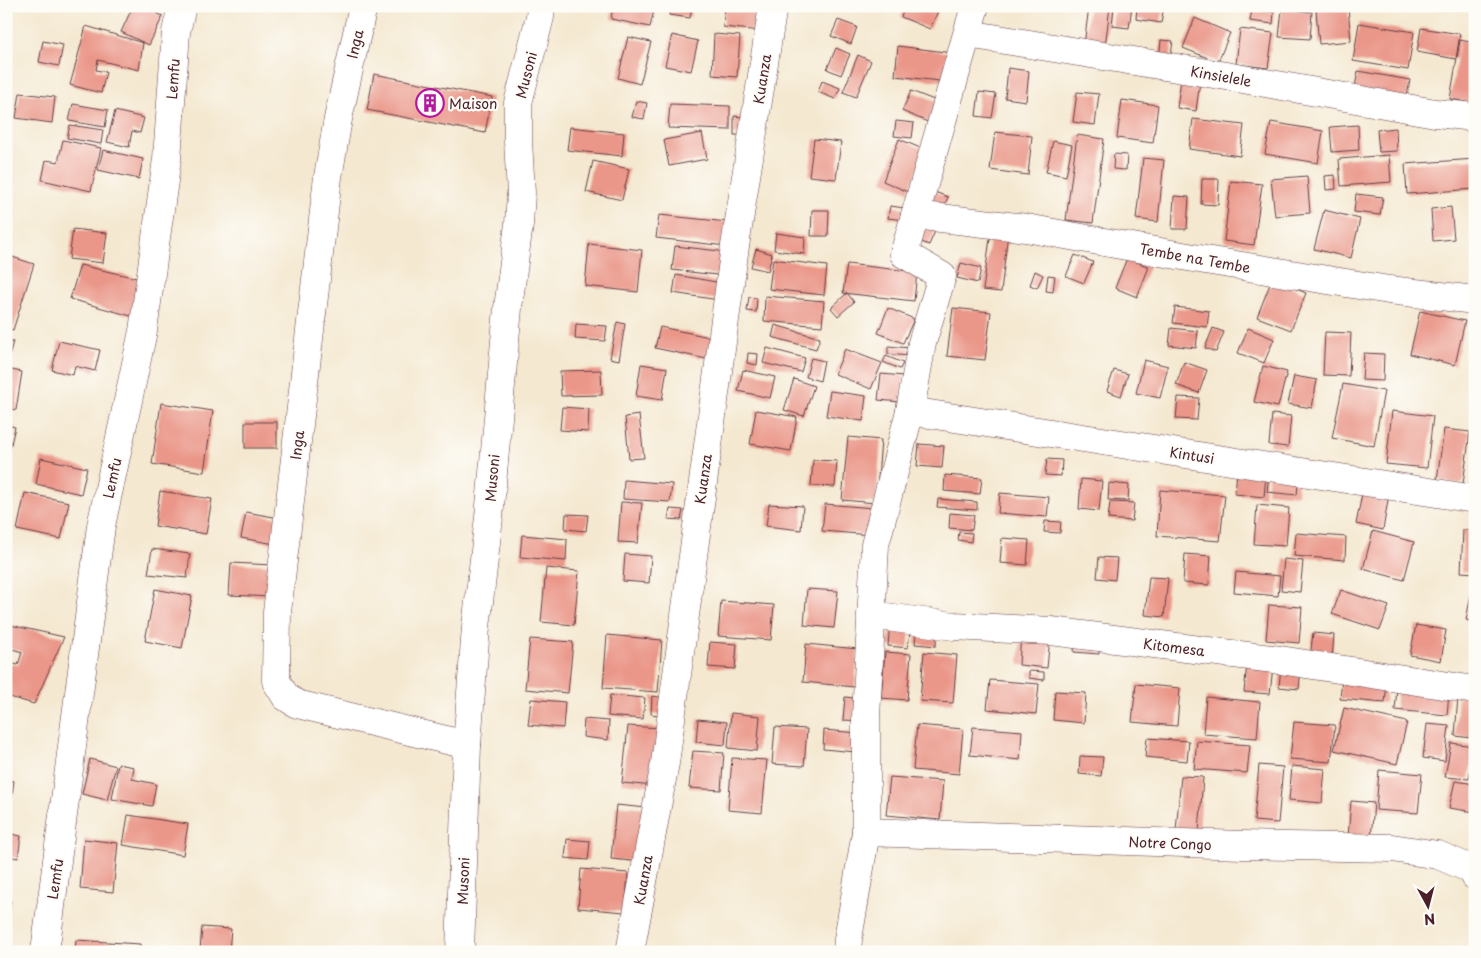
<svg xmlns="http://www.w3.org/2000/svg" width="1481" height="958" viewBox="0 0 1481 958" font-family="'Playpen Sans',sans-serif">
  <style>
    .building { fill: #ea9688 }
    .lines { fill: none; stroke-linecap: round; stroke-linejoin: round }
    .street-casing { stroke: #643d44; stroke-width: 29 }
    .street { stroke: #fff; stroke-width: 28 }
    .labels { text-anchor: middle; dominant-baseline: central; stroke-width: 4.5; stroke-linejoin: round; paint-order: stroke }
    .street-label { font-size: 14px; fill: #4a1f2b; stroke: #fdfcf7 }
    .poi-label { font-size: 14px; fill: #4a1f2b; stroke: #fdfcf7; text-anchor: start }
  </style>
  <rect width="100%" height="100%" fill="#fdfcf7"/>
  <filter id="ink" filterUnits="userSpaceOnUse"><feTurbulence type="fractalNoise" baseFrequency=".02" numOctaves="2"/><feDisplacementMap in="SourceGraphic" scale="10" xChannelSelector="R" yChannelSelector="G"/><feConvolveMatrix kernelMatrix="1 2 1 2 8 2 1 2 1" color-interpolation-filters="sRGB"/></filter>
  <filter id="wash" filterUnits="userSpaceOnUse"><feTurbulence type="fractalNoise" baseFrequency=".0096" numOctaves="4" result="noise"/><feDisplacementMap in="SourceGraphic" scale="20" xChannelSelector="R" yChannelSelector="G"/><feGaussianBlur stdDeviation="1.12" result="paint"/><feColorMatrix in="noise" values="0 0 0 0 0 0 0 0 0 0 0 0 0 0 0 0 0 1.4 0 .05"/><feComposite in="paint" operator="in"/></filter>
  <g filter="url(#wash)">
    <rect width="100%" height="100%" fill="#f4e8d0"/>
    <g id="blocks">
      <g class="building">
        <path d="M133,6H141L163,16L149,45L121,32Z"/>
        <path d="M613,6H655L650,27L611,19Z"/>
        <path d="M670,6H692L690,18L669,15Z"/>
        <path d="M725,6L763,10L761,31L723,27Z"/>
        <path d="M905,6H926L938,11L930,29L901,17Z"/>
        <path d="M1089,6H1110L1105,48L1084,45Z"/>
        <path d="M1114,6H1132L1129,28L1112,26Z"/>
        <path d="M1137,6H1164L1161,23L1136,19Z"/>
        <path d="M1432,6H1461L1460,10L1432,8Z"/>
        <path d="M1348,7L1351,41L1319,44L1316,10Z"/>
        <path d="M1282,9L1312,12L1310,39L1279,37Z"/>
        <path d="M1252,10L1274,12L1273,24L1250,21Z"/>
        <path d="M1195,18L1230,33L1218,62L1183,48Z"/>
        <path d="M838,20L857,27L851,44L831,36Z"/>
        <path d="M1359,23L1414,32L1408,70L1353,61Z"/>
        <path d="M86,26L143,43L139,70L98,60L96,70L106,72L101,93L70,85Z"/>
        <path d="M1421,28L1460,34L1456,59L1417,52Z"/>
        <path d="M1240,29L1273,33L1268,68L1236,64Z"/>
        <path d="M714,34L740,36L737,77L712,75Z"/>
        <path d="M672,35L698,41L691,71L665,66Z"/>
        <path d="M628,37L651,42L640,84L618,78Z"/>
        <path d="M1161,40L1173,41L1170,61L1159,59Z"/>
        <path d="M1460,40L1475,43V95L1473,103L1450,99Z"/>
        <path d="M43,41L63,45L59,66L39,62Z"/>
        <path d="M898,46L953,53L949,82L895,76Z"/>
        <path d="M836,48L850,54L841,75L827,69Z"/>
        <path d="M858,55L871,61L856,97L843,92Z"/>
        <path d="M1008,68L1029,71L1026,101L1005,98Z"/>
        <path d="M1358,71L1410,80L1406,101L1354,92Z"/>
        <path d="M374,74L492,97L485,133L367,110Z"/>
        <path d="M1181,79L1200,81L1196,111L1177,108Z"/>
        <path d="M822,81L840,88L835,99L818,92Z"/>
        <path d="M911,91L939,102L930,123L902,111Z"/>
        <path d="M979,92L996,94L992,118L976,116Z"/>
        <path d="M1077,92L1099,94L1095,125L1073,122Z"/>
        <path d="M20,93L55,97L52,123L16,118Z"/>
        <path d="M1122,100L1158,105L1153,143L1117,138Z"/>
        <path d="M636,101L647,103L644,119L632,117Z"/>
        <path d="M73,104L108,110L105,127L69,121Z"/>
        <path d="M670,104L730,106V130L668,128Z"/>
        <path d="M115,111L144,118L140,133L132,131L129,147L107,142Z"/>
        <path d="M734,116L743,117L742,135H734Z"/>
        <path d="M1193,119L1244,125L1240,156L1189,149Z"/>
        <path d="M896,121L914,123L912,138L894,136Z"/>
        <path d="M1271,122L1323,131L1318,163L1265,154Z"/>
        <path d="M70,125L103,130L101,144L67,138Z"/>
        <path d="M1358,125L1359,150L1332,152L1330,127Z"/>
        <path d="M570,127L624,133L622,156L567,150Z"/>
        <path d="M1396,128L1397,151L1379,152L1377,130Z"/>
        <path d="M995,132L1032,136L1028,175L990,170Z"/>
        <path d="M702,133L707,159L669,166L664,140Z"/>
        <path d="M1077,135L1104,139L1093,223L1066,220Z"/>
        <path d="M814,139L841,142L836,179L809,176Z"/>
        <path d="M899,139L925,150L908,192L883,181Z"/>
        <path d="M63,140L101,148L91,191L42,180L46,160L58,162Z"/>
        <path d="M1053,141L1072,145L1066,176L1046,172Z"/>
        <path d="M103,150L143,159L139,179L98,170Z"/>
        <path d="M1114,154L1127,155L1126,170L1113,169Z"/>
        <path d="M1389,155L1391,182L1341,186L1339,159Z"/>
        <path d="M1143,158L1164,160L1158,222L1136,219Z"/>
        <path d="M1475,159V189L1407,194L1405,164Z"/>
        <path d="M593,161L629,169L622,200L586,192Z"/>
        <path d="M1335,175L1336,189L1326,190L1325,176Z"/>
        <path d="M1307,176L1310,213L1275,216L1271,179Z"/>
        <path d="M1202,179H1219L1218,205L1201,204Z"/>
        <path d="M1231,181L1262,184L1254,245L1224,241Z"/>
        <path d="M932,191L948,197L941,214L925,208Z"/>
        <path d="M1356,194L1383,197L1380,215L1354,212Z"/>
        <path d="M1174,196L1189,197L1187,229H1172Z"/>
        <path d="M890,206L912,209L911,221L888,218Z"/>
        <path d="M1471,206H1475V237L1473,238Z"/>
        <path d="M1451,207L1454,239L1433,241L1431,209Z"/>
        <path d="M812,210H829L828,236H811Z"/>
        <path d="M1324,210L1360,219L1351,258L1314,249Z"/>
        <path d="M659,215L728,222L726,246L656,238Z"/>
        <path d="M920,222L936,229L929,245L914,239Z"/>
        <path d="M73,229L107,233L103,263L69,259Z"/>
        <path d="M991,231L1008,233L1001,292L983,290Z"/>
        <path d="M776,233L805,237L804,254L774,250Z"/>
        <path d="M589,244L642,250L638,292L585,286Z"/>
        <path d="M675,246L728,252L726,276L672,270Z"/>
        <path d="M756,249L772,254L768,271L751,267Z"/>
        <path d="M6,255L34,264L13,330L6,328Z"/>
        <path d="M1075,255L1093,262L1084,283L1066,276Z"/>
        <path d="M1127,258L1149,267L1137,297L1115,288Z"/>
        <path d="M773,259L827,266L824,295L769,289Z"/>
        <path d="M961,263L981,268L978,283L957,278Z"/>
        <path d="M847,264L917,272L914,301L843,293Z"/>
        <path d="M80,265L141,279L131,316L70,299Z"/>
        <path d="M1035,271L1043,275L1037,288L1030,285Z"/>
        <path d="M676,275L722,283L719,300L673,293Z"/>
        <path d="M1048,275L1055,276L1053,292L1046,291Z"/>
        <path d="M1272,279L1306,293L1291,330L1257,317Z"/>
        <path d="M847,293L854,302L838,316L831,308Z"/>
        <path d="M765,296L824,301L822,326L764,321Z"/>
        <path d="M749,297L757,298L756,312L747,311Z"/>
        <path d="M1175,307L1209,311L1207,327L1173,323Z"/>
        <path d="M888,308L914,319L903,343L878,333Z"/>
        <path d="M953,308L991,312L985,360L947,356Z"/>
        <path d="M1420,311L1465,321L1455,365L1410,354Z"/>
        <path d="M617,322L625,324L619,360L610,358Z"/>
        <path d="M576,324L607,326L605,341L575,339Z"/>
        <path d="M775,325L820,338L816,349L772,337Z"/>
        <path d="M660,327L715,338L711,360L655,348Z"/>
        <path d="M1171,328L1198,331L1196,348L1169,345Z"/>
        <path d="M1213,328L1224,332L1216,352L1205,348Z"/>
        <path d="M1248,328L1274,339L1264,363L1238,353Z"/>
        <path d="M1325,332L1351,333L1349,376L1323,375Z"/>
        <path d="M6,340L13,341L7,365H6Z"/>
        <path d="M59,341L100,350L95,371L75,366L73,375L52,370Z"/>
        <path d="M888,346L910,348L909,356L888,354Z"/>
        <path d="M767,348L805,358L801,372L763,363Z"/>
        <path d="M845,349L882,363L871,389L835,374Z"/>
        <path d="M748,353L758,354L757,365L747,363Z"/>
        <path d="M1364,353L1384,354L1383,381L1362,380Z"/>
        <path d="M886,356L903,363L900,369L883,362Z"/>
        <path d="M811,358L824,361L820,381L806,377Z"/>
        <path d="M1144,360L1168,366L1160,398L1136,393Z"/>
        <path d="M1184,362L1207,370L1199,393L1176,385Z"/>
        <path d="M641,364L667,368L662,400L636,396Z"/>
        <path d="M1263,366L1287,372L1278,407L1254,402Z"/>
        <path d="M6,369L22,372L16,410L6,408Z"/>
        <path d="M601,370L602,395L561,396L560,371Z"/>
        <path d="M743,370L775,377L770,398L738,391Z"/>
        <path d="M1114,370L1128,374L1121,396L1107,391Z"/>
        <path d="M881,374L904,376L901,402L878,400Z"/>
        <path d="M1294,376L1317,380L1312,408L1288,404Z"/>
        <path d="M794,379L814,386L804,416L784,410Z"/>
        <path d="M1343,384L1384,391L1374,446L1332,438Z"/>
        <path d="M830,391L866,396L863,421L826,416Z"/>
        <path d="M1178,397L1199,398L1197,420L1176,419Z"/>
        <path d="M161,403L213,411L204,472L152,464Z"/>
        <path d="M562,407L589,409L588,432L560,430Z"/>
        <path d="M756,410L797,417L791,451L750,444Z"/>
        <path d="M1392,411L1433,416L1427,468L1386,464Z"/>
        <path d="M1272,414L1291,416L1288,447L1269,445Z"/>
        <path d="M639,415L644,458L629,459L625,417Z"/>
        <rect x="245" y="422" width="32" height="26"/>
        <path d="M6,425L15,427L7,461H6Z"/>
        <path d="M1444,429L1470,432L1463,484L1437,480Z"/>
        <path d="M848,437L881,440L876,503L842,500Z"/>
        <path d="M919,444L944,446L942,468L917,466Z"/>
        <path d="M41,458L87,468L81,494L36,484Z"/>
        <path d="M1047,459L1062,460L1061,476L1045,475Z"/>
        <path d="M813,460L837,461L835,487L811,486Z"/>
        <path d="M1237,471L1266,474L1264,497L1235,494Z"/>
        <path d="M1269,472L1299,474L1297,495L1267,492Z"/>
        <path d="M945,475L982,478L980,494L944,491Z"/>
        <path d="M1081,479L1102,481L1099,511L1079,509Z"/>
        <path d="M624,480L672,484L670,502L623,499Z"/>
        <path d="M1109,483L1129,485L1128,501L1108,500Z"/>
        <path d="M1363,489L1389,494L1383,530L1356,524Z"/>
        <path d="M1160,490L1225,495L1220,541L1157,536Z"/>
        <path d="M160,491L212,499L206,534L155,526Z"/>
        <path d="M25,493L69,502L61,539L17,530Z"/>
        <path d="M1000,493L1049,497L1047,517L998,513Z"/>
        <path d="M938,499L977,502V510L937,507Z"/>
        <path d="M621,502L642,503L638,543L618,542Z"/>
        <path d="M1110,502L1134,503L1132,521L1108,519Z"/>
        <path d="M769,504L803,506L801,530L766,526Z"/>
        <path d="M825,504L873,508L871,535L822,531Z"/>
        <path d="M1257,505L1289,508L1286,546L1254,544Z"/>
        <path d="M670,509L683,510L681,520L668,519Z"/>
        <path d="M246,512L279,518L275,544L241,538Z"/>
        <path d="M950,513L974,515L972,530L949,528Z"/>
        <path d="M566,514L588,515L586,531L565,529Z"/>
        <path d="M1045,521L1061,522L1060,533L1044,532Z"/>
        <path d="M1463,530L1475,531V573L1461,572Z"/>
        <path d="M1373,531L1414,542L1404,580L1363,569Z"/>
        <path d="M959,532L972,533L971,542L958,540Z"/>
        <path d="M1296,533L1346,537L1345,560L1294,556Z"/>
        <path d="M522,535L567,539L566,561L520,557Z"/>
        <path d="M1002,538L1029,540L1027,565L1000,563Z"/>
        <path d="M152,549L190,554L187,578L148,574Z"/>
        <path d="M625,554L651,556L649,583L623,581Z"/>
        <path d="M1185,554L1211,556L1209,585L1183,583Z"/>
        <path d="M1099,557L1117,558L1115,580L1097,578Z"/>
        <path d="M1284,559L1303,561L1300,592L1281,590Z"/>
        <path d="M231,563L273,565L272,597L229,595Z"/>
        <path d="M546,568L579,571L574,625L541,622Z"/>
        <path d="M1236,572L1280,576L1278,596L1234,592Z"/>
        <path d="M1149,577L1168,578L1164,617L1145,615Z"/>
        <path d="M155,589L192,596L182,648L145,641Z"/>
        <path d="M807,589L838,591L834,628L804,625Z"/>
        <path d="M1472,589H1475V622L1466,620Z"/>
        <path d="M1341,590L1389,606L1380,630L1332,614Z"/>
        <path d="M721,601L774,605L771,640L718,636Z"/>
        <path d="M1269,605L1302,607L1299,643L1266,640Z"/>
        <path d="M890,621L911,623L908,648L888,646Z"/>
        <path d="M6,624L64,637L34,704L6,696V662L18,665L22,652L6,647Z"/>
        <path d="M917,625L937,627L936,646L915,644Z"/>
        <path d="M1416,625L1446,630L1441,661L1410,655Z"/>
        <path d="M1313,633L1334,635L1332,659L1310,657Z"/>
        <path d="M1021,634L1050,637L1047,668L1019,665Z"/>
        <path d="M607,635L662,640L658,692L603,688Z"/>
        <path d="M530,639L573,642L568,693L525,689Z"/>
        <path d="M1075,640L1100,643L1099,654L1074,652Z"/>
        <path d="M710,642L737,644L735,669L708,667Z"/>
        <path d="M806,644L858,649L855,687L803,682Z"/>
        <path d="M885,652L911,654L907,700L881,698Z"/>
        <path d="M924,652L957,655L953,703L920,701Z"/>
        <path d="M1247,664L1273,666L1270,694L1244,692Z"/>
        <path d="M1281,666L1301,668L1299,689L1279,687Z"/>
        <path d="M1029,671L1044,672V680L1029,678Z"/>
        <path d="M1342,678L1387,682L1385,703L1340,699Z"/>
        <path d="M990,680L1039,684L1036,714L987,709Z"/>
        <path d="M1136,684L1180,688L1177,726L1132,722Z"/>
        <path d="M1397,689L1449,693L1447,715L1395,710Z"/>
        <path d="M1055,691L1086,693L1084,723L1053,720Z"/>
        <path d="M610,695L645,698L643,719L608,716Z"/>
        <path d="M652,696L667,698L666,716L651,714Z"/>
        <path d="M1458,696L1475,697L1472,738L1455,736Z"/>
        <path d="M845,697L863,699L861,721L843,720Z"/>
        <path d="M1206,697L1260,702L1257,738L1203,734Z"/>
        <path d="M531,699L565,702L563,728L528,725Z"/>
        <path d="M1344,708L1407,722L1397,764L1334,750Z"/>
        <path d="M731,713L760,716L757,751L728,748Z"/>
        <path d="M584,719L609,721L608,740L583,737Z"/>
        <path d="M698,719L727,722L725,745L696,742Z"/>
        <path d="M1294,722L1335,725L1331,762L1290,759Z"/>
        <path d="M1427,724L1449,726L1445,761L1423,758Z"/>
        <path d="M917,725L963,729L959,774L913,770Z"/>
        <path d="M628,726L660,728L654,786L622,783Z"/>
        <path d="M775,727L807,729L804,766L772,764Z"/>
        <path d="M973,727L1022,731L1020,760L970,755Z"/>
        <path d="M824,730L858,733L856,752L823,749Z"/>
        <path d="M1147,738L1189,741L1187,761L1145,757Z"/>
        <path d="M1197,741L1250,745L1247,773L1194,769Z"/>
        <path d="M1451,743L1474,746L1469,779L1445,777Z"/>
        <path d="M693,751L724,753L721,790L689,788Z"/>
        <path d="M1080,756L1103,757L1101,776L1079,774Z"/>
        <path d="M732,758L767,760L762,813L728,810Z"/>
        <path d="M90,759L116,766L107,800L82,794Z"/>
        <path d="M118,764L134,767L132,779L156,784L152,806L112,799Z"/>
        <path d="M1259,765L1283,767L1278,823L1254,821Z"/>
        <path d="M1292,766L1325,769L1322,803L1289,800Z"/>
        <path d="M1379,770L1422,774L1418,813L1376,810Z"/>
        <path d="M1181,776L1203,777L1199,833L1176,831Z"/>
        <path d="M890,777L943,781L940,820L886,815Z"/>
        <path d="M6,780L14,781L11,802L6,801Z"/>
        <path d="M1455,781L1475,784V812L1449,808Z"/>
        <path d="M1351,801L1374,803L1371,839L1348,837Z"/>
        <path d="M616,805L647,808L642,862L611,859Z"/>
        <path d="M128,815L188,824L183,855L123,845Z"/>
        <path d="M6,833L21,836L18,858L6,856Z"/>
        <path d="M84,839L118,843L113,892L80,889Z"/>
        <path d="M567,839L590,841L588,860L565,858Z"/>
        <path d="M581,869L628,873L625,912L578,908Z"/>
        <path d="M6,900L11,901L7,919H6Z"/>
        <path d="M202,927L231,929L229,952L200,950Z"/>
        <path d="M76,940L140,944V952H75Z"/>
        <path d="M1445,949L1463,950L1462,952H1445Z"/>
      </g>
    </g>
  </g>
  <g filter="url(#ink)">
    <use href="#blocks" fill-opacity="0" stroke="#643d44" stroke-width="1"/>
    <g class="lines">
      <defs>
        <g id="street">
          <path d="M363,6L338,119L328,177L277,612L276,681L286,697L297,704L467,745"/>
          <path d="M968,34L1226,76L1435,113L1475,117"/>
          <path d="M915,215L1026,228L1205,260L1389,290L1475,300"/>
          <path d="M910,411L1475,499"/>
          <path d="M871,615L954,626L1051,631L1280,660L1475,690"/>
          <path d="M866,832L1242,845L1392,848L1438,855L1471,869L1475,876"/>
          <path d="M45,952L101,526L143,331L167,159L176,32L182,6"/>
          <path d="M460,952L467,745L476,627L489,517L508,308L519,224L521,193L518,141V103L540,17L541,6"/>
          <path d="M630,952L665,763L735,246L773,6"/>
          <path d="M847,952L848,939L866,832V717L875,545L910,411L922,343L942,276L904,254L975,6"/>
        </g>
      </defs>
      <use href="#street" class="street-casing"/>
      <use href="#street" class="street"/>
    </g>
  </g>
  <defs>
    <symbol id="building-ring" viewBox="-11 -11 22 22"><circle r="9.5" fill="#fdfcf7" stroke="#b5179e" stroke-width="1.5"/><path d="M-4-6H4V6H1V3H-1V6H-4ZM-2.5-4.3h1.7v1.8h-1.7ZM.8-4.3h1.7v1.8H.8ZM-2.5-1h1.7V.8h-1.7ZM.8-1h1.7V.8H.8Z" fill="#b5179e"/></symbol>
  </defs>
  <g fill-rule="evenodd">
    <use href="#building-ring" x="414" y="87" width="32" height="32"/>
  </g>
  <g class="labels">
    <g class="street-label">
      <text transform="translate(355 44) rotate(-77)">Inga</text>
      <text transform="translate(526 75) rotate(-76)">Musoni</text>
      <text transform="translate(1221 76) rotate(10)">Kinsielele</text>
      <text transform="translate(173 79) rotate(-86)">Lemfu</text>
      <text transform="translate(762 79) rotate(-81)">Kuanza</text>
      <text transform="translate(1195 258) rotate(10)">Tembe na Tembe</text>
      <text transform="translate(297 445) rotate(-83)">Inga</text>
      <text transform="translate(1192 455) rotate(9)">Kintusi</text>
      <text transform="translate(112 478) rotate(-78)">Lemfu</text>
      <text transform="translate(492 478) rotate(-85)">Musoni</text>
      <text transform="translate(703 479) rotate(-82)">Kuanza</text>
      <text transform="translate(1174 647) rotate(7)">Kitomesa</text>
      <text transform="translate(1170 843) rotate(2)">Notre Congo</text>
      <text transform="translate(55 879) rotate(-82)">Lemfu</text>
      <text transform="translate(643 880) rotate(-80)">Kuanza</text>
      <text transform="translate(463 881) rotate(-88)">Musoni</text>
    </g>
    <g class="poi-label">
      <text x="449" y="103">Maison</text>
    </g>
  </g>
  <rect width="1481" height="958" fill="none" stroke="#fdfcf7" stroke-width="25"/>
  <g transform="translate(1428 906) rotate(173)" stroke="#fdfcf7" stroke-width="4" paint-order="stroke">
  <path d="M0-4L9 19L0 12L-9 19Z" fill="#4a1f2b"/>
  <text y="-8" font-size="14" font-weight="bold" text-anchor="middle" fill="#4a1f2b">N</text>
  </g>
</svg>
